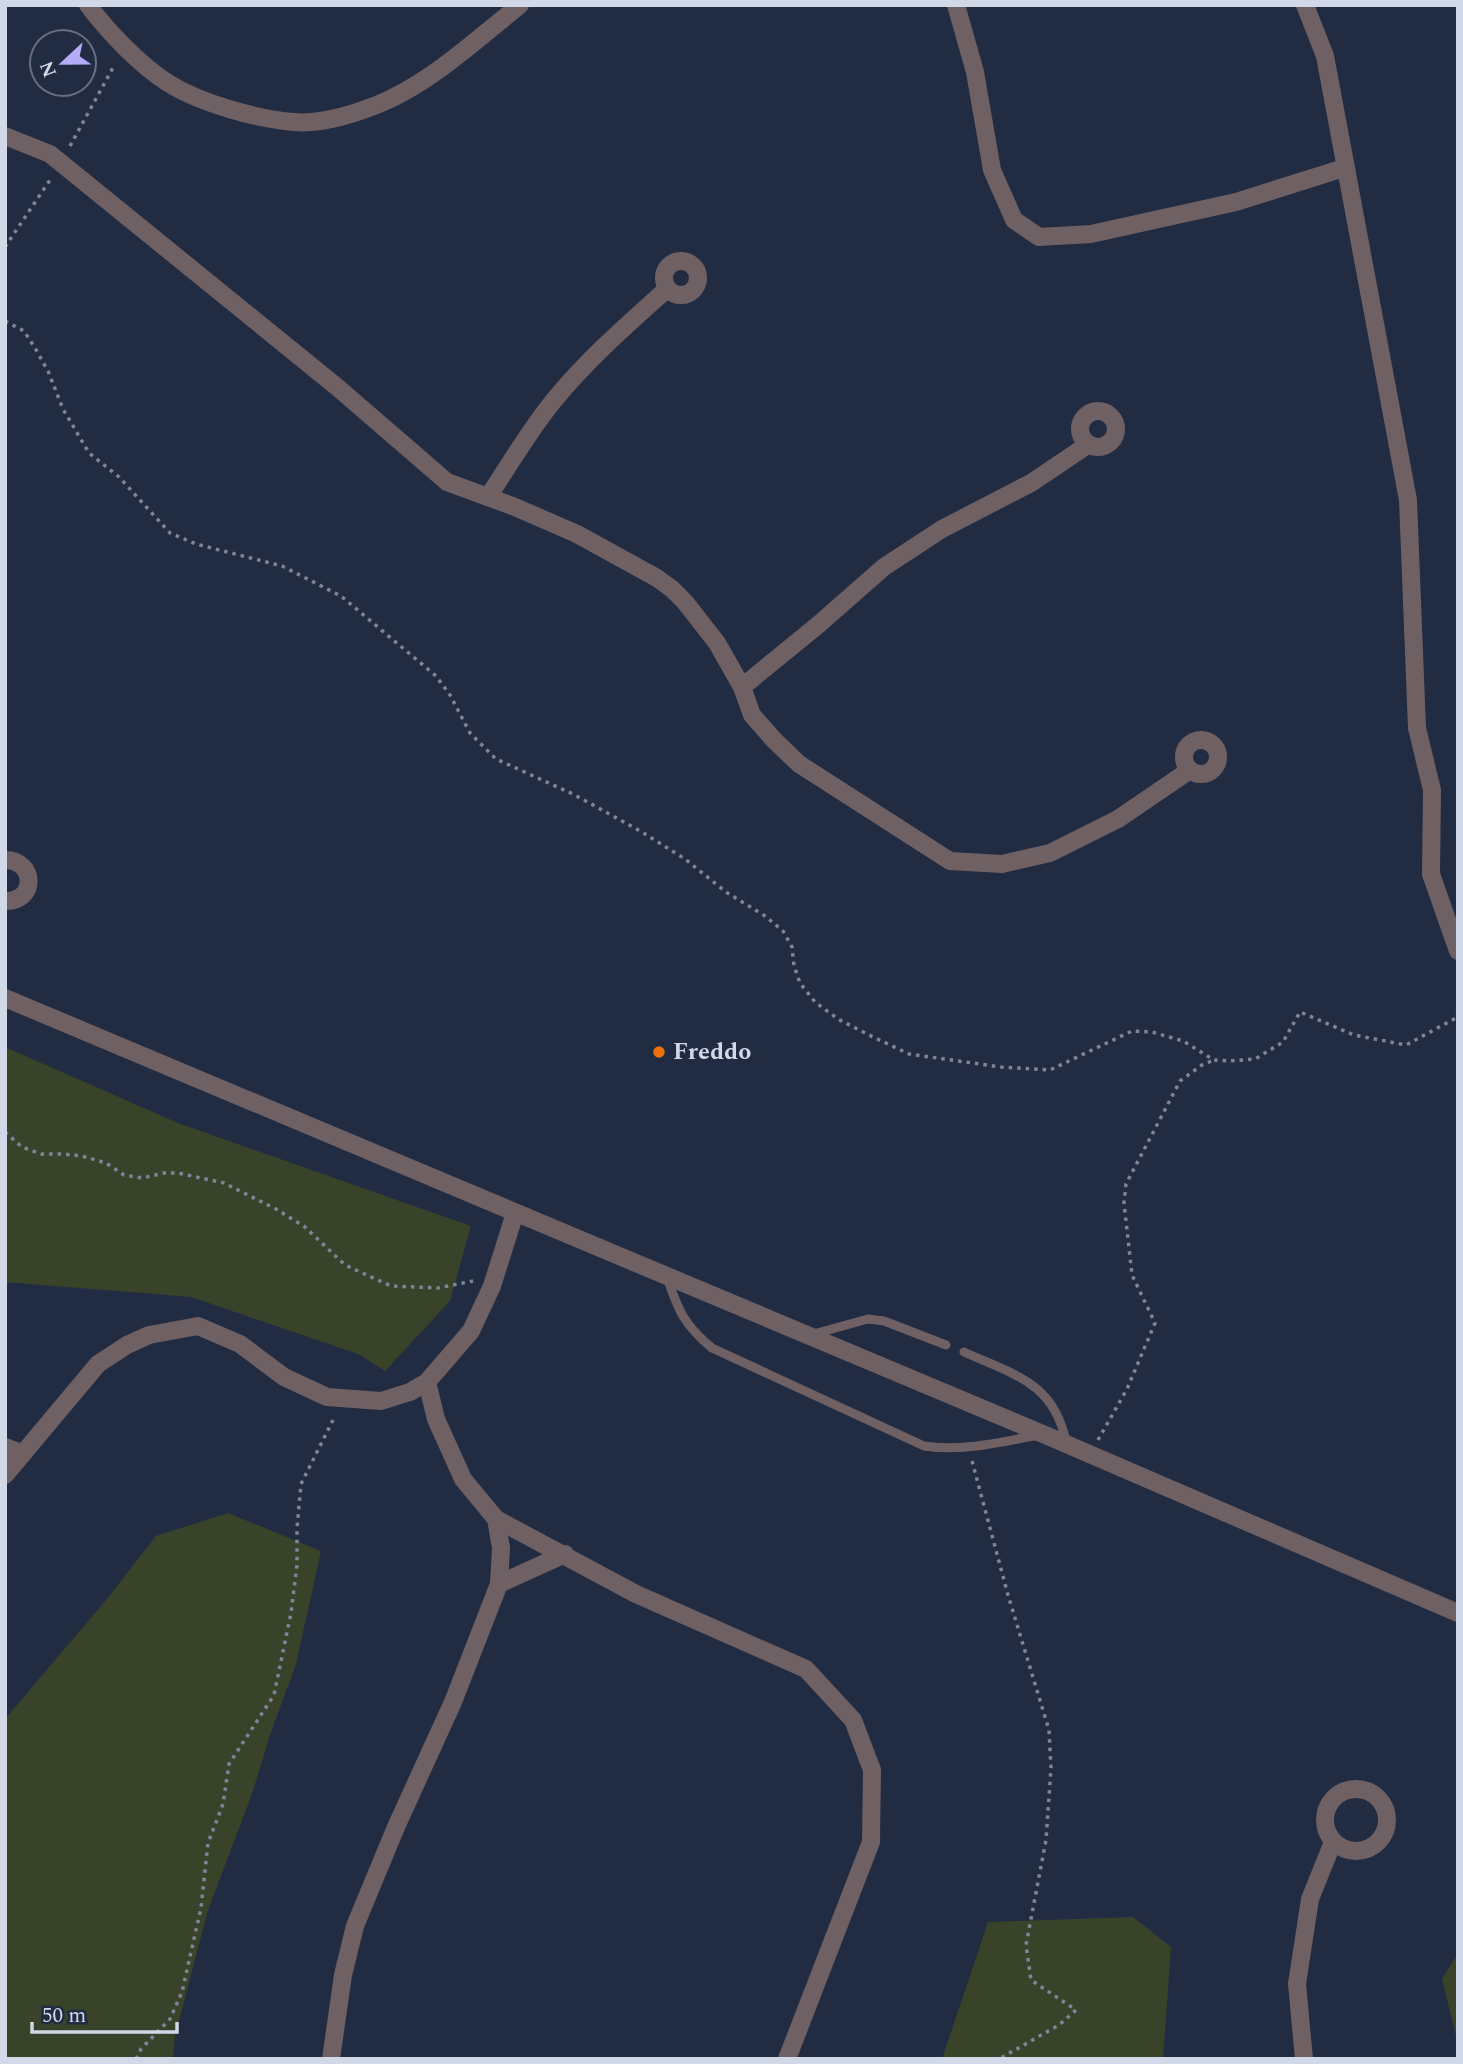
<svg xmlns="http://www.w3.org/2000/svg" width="1463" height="2064" viewBox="0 0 1463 2064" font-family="Spectral,serif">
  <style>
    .green { fill: #38432a }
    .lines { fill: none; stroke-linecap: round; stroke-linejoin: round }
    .path { stroke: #7d8698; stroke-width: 3.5; stroke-dasharray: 3.5 5; stroke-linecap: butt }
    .lane { stroke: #6f6064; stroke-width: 9 }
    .street { stroke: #6f6064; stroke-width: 18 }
    .food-dot { fill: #e8710a; stroke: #212b41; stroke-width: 2.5 }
    .labels { text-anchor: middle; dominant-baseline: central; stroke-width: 6; stroke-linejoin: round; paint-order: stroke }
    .poi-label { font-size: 24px; font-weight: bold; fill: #d1d8e7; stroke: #212b41; text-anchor: start }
  </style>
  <rect width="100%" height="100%" fill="#212b41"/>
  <g class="green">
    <path d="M5,1047L178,1123L471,1226L450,1301L385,1371L358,1354L191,1297L5,1282Z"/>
    <path d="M228,1513L321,1551L296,1664L271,1732L252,1794L208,1910L175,2036L173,2059H5V1719L106,1600L156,1536Z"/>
    <path d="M1133,1917L1171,1947L1163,2059H942L988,1922Z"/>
    <path d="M1458,1953V2044L1442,1979Z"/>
  </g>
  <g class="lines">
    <g class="path">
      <path d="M70,146L115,64"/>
      <path d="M5,247L52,177"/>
      <path d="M5,321L24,331L35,348L48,371L63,409L89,453L119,477L170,533L196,544L282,566L341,596L436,676L450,695L470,733L496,759L573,794L642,832L685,859L726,892L765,916L783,931L792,947L794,966L800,983L815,1002L838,1019L869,1035L909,1054L1001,1067L1050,1070L1132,1031L1152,1032L1183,1041L1214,1060L1228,1061L1255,1059L1283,1042L1300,1012L1354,1035L1406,1045L1456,1018L1458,1012"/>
      <path d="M5,1132L22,1147L41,1154H63L82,1156L106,1163L124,1175L142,1178L164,1173H178L224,1183L276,1209L305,1227L345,1265L391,1286L438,1288L473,1281"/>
      <path d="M1098,1440L1127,1389L1155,1323L1132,1275L1124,1203L1126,1184L1180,1081L1202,1065L1214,1060"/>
      <path d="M972,1461L1008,1595L1049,1730L1051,1768L1046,1840L1026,1945L1031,1980L1076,2010L1059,2025L999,2059"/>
      <path d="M136,2059L141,2049L170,2019L182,1992L201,1908L208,1843L223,1804L229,1764L274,1695L291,1613L297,1565V1528L301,1484L335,1416"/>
    </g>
    <g class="lane">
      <path d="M667,1277C678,1310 684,1325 712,1348L924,1446C963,1452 1000,1442 1039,1435"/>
      <path d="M810,1335L868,1319L884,1321L946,1345"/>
      <path d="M964,1352C1014,1375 1054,1382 1066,1442"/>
    </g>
    <g class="street">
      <path d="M88,5C108,32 140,65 168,83C200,103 256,119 294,122C322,125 361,112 386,101C436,78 477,39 520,5"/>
      <path d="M956,5L975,72L992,170L1014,220L1039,237L1091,234L1236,202L1344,168"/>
      <path d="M1305,5L1325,56L1408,500L1417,728L1432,790L1431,874L1458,951"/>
      <path d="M5,136L50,154L337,387L447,482L515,507L577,534L657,578L672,589L685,602L717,643L742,687L752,715L774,740L799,764L950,861L1002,864L1050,853L1118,819L1190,770"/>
      <circle cx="681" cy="278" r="17"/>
      <circle cx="1098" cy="429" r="18"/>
      <path d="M488,497C510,464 530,429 555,399C589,358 628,324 667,289"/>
      <path d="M742,687L818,625L884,567L942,529L1031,483L1089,444"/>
      <circle cx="1201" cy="757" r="17"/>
      <path d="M5,860C36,860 37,902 5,901"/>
      <path d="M5,998L1043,1434L1458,1613"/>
      <path d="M427,1382L436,1419L463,1479L496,1519L636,1594L806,1669L853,1720L872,1770L871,1842L787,2059"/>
      <path d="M5,1447L23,1454"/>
      <path d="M5,1475L98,1364L127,1345L149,1335L198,1326L240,1344L284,1377L327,1397L381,1401L410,1392L427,1382L471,1331L492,1286L515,1213"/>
      <path d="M499,1584L565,1554"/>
      <circle cx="1356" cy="1820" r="31"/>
      <path d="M331,2059L343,1975L355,1926L396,1827L453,1702L499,1584L501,1548L496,1519"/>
      <path d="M1304,2059L1297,1984L1310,1899L1333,1842"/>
    </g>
  </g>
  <circle class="food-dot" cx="659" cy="1052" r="7"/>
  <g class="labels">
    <g class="poi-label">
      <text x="673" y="1052">Freddo</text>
    </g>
  </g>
  <rect width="1463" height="2064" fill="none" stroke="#d1d8e7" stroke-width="14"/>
  <g transform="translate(63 63) rotate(248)"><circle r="33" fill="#212b41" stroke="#677083" stroke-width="2"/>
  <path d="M0-5L12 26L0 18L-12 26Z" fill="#b5acf8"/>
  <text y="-10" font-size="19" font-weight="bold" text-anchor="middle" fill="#d1d8e7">N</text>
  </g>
  <path d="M32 2022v10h145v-10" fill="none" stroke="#d1d8e7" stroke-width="3.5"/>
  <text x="42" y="2022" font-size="21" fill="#d1d8e7" stroke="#212b41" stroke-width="5" paint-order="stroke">50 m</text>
</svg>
